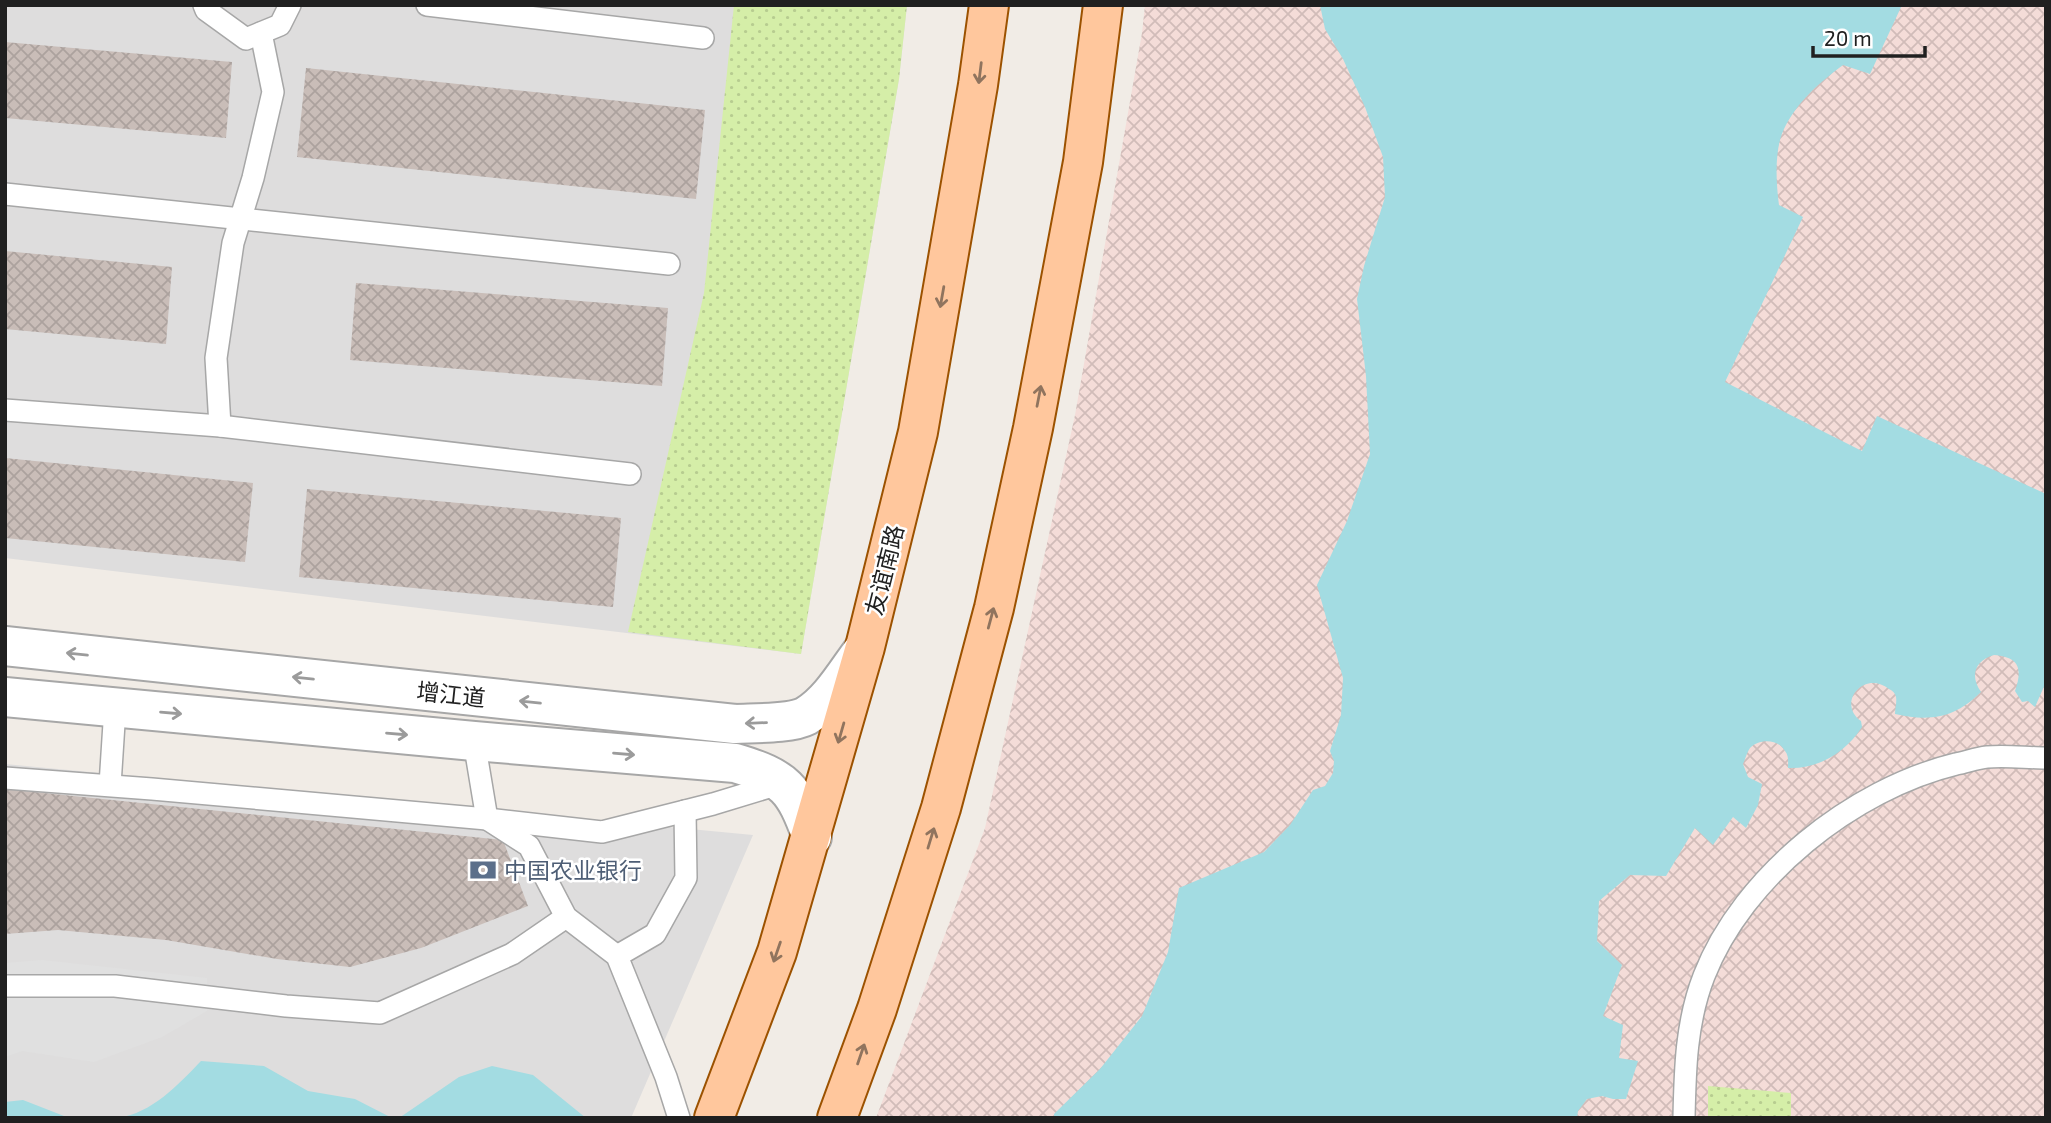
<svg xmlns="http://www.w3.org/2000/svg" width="2051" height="1123" viewBox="0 0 2051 1123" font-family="'Exo 2','Noto Sans SC',sans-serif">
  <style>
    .residential { fill: #dedddd }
    .military { fill: url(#military-cross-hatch) }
    .grass { fill: url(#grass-dots) }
    .parking { fill: #e0e0e0 }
    .water { fill: #a3dce2 }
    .building { fill: url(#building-cross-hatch) }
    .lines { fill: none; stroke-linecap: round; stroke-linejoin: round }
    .service-casing { stroke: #a7a7a7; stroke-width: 24 }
    .tertiary-casing { stroke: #a7a7a7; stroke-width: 42 }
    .primary-casing { stroke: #9c5200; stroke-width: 42 }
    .service { stroke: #fff; stroke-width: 21 }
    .tertiary { stroke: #fff; stroke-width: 38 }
    .primary { stroke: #ffc79d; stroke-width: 38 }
    .oneway { stroke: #90745e }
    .oneway2 { stroke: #9b9b9b }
    .labels { text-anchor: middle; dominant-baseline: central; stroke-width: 5; stroke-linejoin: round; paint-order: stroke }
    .street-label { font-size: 23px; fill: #202020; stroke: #fff }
    .service-label { font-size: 23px; fill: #4e5e75; stroke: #fff; text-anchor: start }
  </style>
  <defs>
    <pattern id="military-cross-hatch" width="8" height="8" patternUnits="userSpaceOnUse" patternTransform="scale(1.75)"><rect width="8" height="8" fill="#f4dcd8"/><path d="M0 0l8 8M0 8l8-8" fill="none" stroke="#d1bcb9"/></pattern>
    <pattern id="grass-dots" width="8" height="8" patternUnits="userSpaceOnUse" patternTransform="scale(1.75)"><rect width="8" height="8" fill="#d5eea8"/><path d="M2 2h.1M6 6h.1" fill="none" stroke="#b7cc90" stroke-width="1.8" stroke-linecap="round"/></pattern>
    <pattern id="building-cross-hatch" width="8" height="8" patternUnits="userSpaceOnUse" patternTransform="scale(1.75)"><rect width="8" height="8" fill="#c9bdb8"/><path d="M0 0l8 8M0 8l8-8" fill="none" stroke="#aca29e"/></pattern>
  </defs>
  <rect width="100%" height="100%" fill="#f1ece6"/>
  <g class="residential">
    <path d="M5,5H907L899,79L801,654L5,558Z"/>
    <path d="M5,764L753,835L631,1118H5Z"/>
  </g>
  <path class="military" d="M1145,5H2046V1118H876L985,828L1075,415L1142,33Z"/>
  <g class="grass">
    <path d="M734,5H907L899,79L801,654L628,632L704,293Z"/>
    <path d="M1708,1086L1791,1093V1118H1708Z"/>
  </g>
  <path class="parking" d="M42,960L207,978V1011L162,1037L94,1062L22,1051L5,1057V963Z"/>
  <g class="water">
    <path d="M1320,5H1902L1870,74L1843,65C1820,82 1797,102 1784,129C1774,150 1776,182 1779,205L1803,217L1725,382L1862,451L1877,416L2046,494V682L2035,707L2028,701L2022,702L2015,691C2023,668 2019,657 1994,655C1974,661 1970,676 1981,692C1955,718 1930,722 1895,714C1895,709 1897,702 1896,697C1895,693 1893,691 1889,689C1864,669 1836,703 1861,721L1862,727C1845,753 1819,769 1788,768C1788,762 1789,756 1785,751C1779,739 1759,738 1750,748C1747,752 1745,760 1743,764L1748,777L1762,784L1758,805L1746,828L1733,817L1713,845L1695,828L1666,876L1630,875L1599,901L1597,941L1622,965L1603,1016L1623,1025L1619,1058L1638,1061L1626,1099H1613L1602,1096L1587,1099L1578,1111L1577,1118H1054V1114L1100,1069L1142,1016L1168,952L1179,888L1264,852L1290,825L1313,790L1325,786L1333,773L1334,761L1330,751L1341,715L1343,678L1317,585L1347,521L1370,454L1366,376L1357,299L1364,266L1385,197L1383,157L1365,107L1343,59L1325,29Z"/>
    <path d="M201,1061L264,1066L308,1091L355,1099L392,1118H118C152,1113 178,1085 201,1061Z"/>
    <path d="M492,1066L533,1075L586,1118H399L459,1077Z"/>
    <path d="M23,1100L64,1116L74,1118H5V1102Z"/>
  </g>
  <g class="building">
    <path d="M5,42L232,62L226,138L5,118Z"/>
    <path d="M306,68L705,110L696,199L297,157Z"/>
    <path d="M5,251L172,267L166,344L5,329Z"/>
    <path d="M356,283L668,308L662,386L350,360Z"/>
    <path d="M5,458L253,483L245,562L5,538Z"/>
    <path d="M307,489L621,518L613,607L299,577Z"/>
    <path d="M5,789L503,840L528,906L421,948L350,967L277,959L166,940L58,930L5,934Z"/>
  </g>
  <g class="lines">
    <defs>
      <g id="service">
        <path d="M204,5L206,10L246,39L280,25L290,5"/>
        <path d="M427,5L703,38"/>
        <path d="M5,194L669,264"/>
        <path d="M5,410L220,426L630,474"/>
        <path d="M220,426L216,358L233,243L253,178L273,92L261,33"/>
        <path d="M474,741L487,819L529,846L566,917L617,956L666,1077L679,1118"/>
        <path d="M5,778L152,789L487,819L602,832L713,804L782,783"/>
        <path d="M110,785L115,708"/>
        <path d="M617,956L655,934L686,878L685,811"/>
        <path d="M5,986H115L286,1006L380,1013L512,954L566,917"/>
        <path d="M1684,1118C1685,1070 1686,1022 1704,976C1743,876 1853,789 1956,764C1966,762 1977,758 1987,757C2006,755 2027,758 2046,758"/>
      </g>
      <g id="tertiary">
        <path d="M5,646L735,724C754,723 791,724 806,716C831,701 847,671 864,649"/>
        <path d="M5,697L474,741L735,763C786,778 794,788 812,837"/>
      </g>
      <g id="primary">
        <path d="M714,1118L777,952L865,647L918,432L978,85L989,5"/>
        <path d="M837,1118L877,1009L941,808L994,608L1033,428L1083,162L1103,5"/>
      </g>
    </defs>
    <use href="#service" class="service-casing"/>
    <use href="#tertiary" class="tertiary-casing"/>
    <use href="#primary" class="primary-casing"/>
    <use href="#service" class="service"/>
    <use href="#tertiary" class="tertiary"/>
    <use href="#primary" class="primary"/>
  </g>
  <defs><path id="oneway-shaft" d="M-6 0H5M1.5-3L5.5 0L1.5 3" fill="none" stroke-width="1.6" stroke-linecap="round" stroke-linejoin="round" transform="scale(1.75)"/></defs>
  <g class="oneway">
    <use href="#oneway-shaft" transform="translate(980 73) rotate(97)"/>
    <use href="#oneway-shaft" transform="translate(942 297) rotate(100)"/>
    <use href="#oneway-shaft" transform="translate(1039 396) rotate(-79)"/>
    <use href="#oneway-shaft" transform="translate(991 618) rotate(-75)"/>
    <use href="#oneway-shaft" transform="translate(841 733) rotate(106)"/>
    <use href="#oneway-shaft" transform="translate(931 838) rotate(-73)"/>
    <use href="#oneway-shaft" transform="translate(777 952) rotate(109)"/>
    <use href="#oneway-shaft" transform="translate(861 1054) rotate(-71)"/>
  </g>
  <g class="oneway2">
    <use href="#oneway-shaft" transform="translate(77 654) rotate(-174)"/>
    <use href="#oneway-shaft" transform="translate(303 678) rotate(-174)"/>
    <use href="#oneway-shaft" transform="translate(530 702) rotate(-174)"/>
    <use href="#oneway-shaft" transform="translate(171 713) rotate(5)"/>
    <use href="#oneway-shaft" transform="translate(756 723) rotate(178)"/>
    <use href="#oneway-shaft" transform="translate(397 734) rotate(5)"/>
    <use href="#oneway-shaft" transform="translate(624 754) rotate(5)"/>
  </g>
  <defs>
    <symbol id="bank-bare" viewBox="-9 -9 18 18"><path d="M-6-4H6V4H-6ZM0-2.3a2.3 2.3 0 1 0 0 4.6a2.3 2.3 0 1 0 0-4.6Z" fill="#5c6f8a" stroke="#fff" stroke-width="2.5" paint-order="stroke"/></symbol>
  </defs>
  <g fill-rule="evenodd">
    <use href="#bank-bare" x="464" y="851" width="38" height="38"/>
  </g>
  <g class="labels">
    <g class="street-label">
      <text transform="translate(884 570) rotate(-76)">友谊南路</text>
      <text transform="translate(451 694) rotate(6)">增江道</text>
    </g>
    <g class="service-label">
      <text x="504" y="870">中国农业银行</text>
    </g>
  </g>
  <rect width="2051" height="1123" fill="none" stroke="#202020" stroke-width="14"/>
  <path d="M1813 46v10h112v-10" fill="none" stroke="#202020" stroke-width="3.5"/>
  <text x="1824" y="46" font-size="21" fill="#202020" stroke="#ffffff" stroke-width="5" paint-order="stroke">20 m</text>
</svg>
